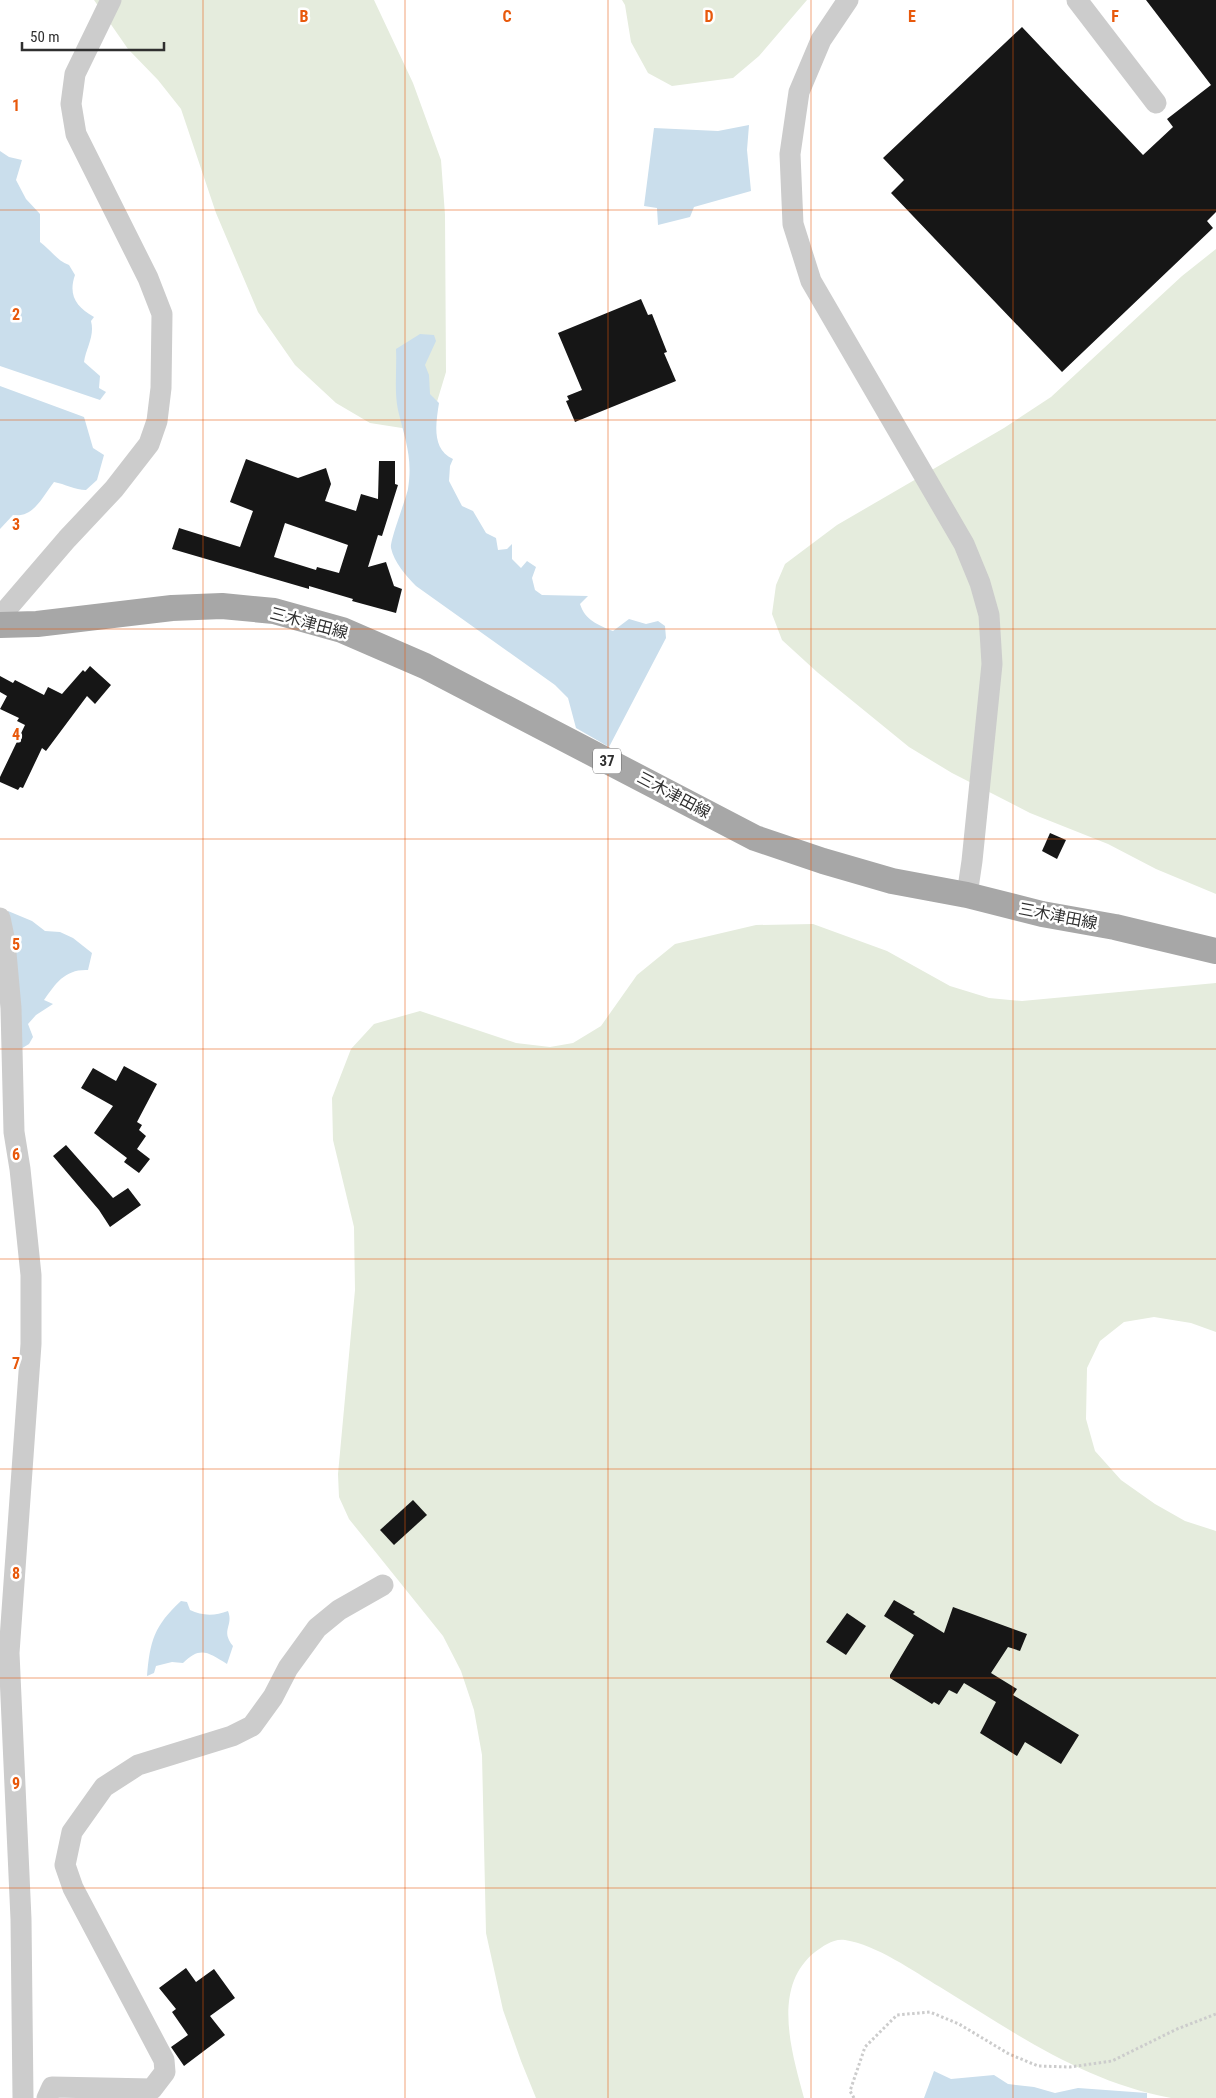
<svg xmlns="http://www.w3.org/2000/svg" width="1216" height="2098" viewBox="0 0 1216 2098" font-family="'Roboto Condensed','Noto Sans JP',sans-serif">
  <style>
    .green { fill: #e5ecdd }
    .water { fill: #cadeec }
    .building { fill: #161616; fill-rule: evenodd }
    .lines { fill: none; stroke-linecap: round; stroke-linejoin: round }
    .path { stroke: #ccc; stroke-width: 3; stroke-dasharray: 2.5 2.5; stroke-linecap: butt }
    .minor { stroke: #ccc; stroke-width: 21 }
    .major { stroke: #a7a7a7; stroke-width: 26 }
    .grid { fill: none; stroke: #e8590c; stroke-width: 1; stroke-opacity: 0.55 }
    .labels { text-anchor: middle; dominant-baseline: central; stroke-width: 5; stroke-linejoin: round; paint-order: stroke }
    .shield { fill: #fff; stroke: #6d6d6d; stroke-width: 1 }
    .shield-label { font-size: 15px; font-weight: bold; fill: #2f2f2f }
    .street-label { font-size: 16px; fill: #2f2f2f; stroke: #fff }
    .grid-label { font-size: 16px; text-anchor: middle; font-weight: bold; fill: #e8590c; stroke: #fff; stroke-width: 5; stroke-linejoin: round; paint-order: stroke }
  </style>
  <rect width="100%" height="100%" fill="#fff"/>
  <g class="green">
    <path d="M94,0H374L413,83L441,160L445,215L446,372L436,405L419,423L402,428L370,423L336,403L295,365L258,312L216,213L181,109L158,80L128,49Z"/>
    <path d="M622,0H807L759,56L733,78L672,86L648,73L631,42L625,5Z"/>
    <path d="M1216,249V894L1156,869L1108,844L1030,813L952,773L909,747L817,672L782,640L772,614L776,585L785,564L837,525L1004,428L1051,397L1182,276Z"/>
    <path d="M813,924L887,951L950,986L989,998L1022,1001L1216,983V1332L1191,1323L1154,1317L1124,1322L1100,1341L1087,1368L1086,1419L1095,1451L1121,1480L1155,1504L1185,1521L1216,1531V2098C1202,2098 1185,2098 1171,2098C1082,2081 1015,2033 940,1987C913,1971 877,1945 845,1940C834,1938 823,1946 815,1952C771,1987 792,2053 804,2098H536L521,2061L503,2010L486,1933L482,1755L474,1710L461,1671L443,1636L349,1519L339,1497L338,1474L355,1290L354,1227L333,1140L332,1098L351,1049L374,1024L420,1011L516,1043L550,1047L573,1043L601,1026L637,975L675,944L756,925Z"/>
  </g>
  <g class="water">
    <path d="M749,125L747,150L751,191L694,207L690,217L658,225L657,208L644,206L654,128L718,131Z"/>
    <path d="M0,151L9,157L22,160L16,180L26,199L40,214V242C50,249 57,261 69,265L75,275C68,295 76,307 94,317L91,321C95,336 86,348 84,362L100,376L99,388L106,392L100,400L0,366Z"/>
    <path d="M420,334L434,335L436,341L425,365L429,375L430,394L439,403C436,423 431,449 453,459L450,466L449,481L462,506L473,511L486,533L496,538L498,550L507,549L512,544V559L521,568L527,561L536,567L532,578L535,590L542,595L588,596L580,604C585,620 598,625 613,631L629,619L646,624L658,621L665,626L666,638L609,747L576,728L568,698L555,685L416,586C406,576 394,562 391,548C390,540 405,502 408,489C413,457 405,440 398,410C394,391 397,368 396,349Z"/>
    <path d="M0,386L84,417L93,448L104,455L97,480L86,490C75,490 65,484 54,482C42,497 34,518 13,515L0,529Z"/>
    <path d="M8,911L32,921L45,931L60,932L73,938L92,953L88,970C65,969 56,983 44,1000L53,1004L36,1015L28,1024L33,1037L29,1044L19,1050Z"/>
    <path d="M181,1601L187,1602L190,1610C202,1616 215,1616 228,1611C234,1626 220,1630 233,1646L227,1664C208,1652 200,1646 183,1663L172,1662L156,1666L154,1673L147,1676C150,1641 154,1626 181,1601Z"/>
    <path d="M934,2071L951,2079L994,2075L1008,2084L1034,2087L1055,2093L1078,2088L1147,2093V2098H924Z"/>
  </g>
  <g class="building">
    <path d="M1146,0H1216V212L1207,221L1213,228L1062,372L891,193L904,180L883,158L1022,27L1143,155L1173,127L1167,119L1211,85Z"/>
    <path d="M641,299L648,315L652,314L667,352L664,353L676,381L575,422L566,401L569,400L567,396L582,390L558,333Z"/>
    <path d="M246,459L298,478L326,468L331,484L325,501L356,511L361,494L378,499L379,461H395V484L398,485L382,536L378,535L368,567L386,562L394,586L402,589L396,613L352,601L353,599L309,586V589L172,549L179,528L240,547L253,511L230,502ZM285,523L348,545L339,573L317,567L316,570L274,557Z"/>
    <path d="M90,666L111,685L95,704L87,696L46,751L42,748L23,788L20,787L18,790L0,782V777L25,725L17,721L19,718L0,709L7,696L0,692V676L13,683L15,680L44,695L48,687L62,694L83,670L85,672Z"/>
    <path d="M1050,833L1066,840L1057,859L1042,851Z"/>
    <path d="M124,1066L157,1084L137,1122L142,1125L139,1130L146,1136L137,1149L150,1159L139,1173L124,1162L127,1158L94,1133L113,1106L81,1088L93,1068L116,1081Z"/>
    <path d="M66,1145L113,1198L128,1188L141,1205L110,1227L99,1210L53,1156Z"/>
    <path d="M413,1500L427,1515L394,1545L380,1530Z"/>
    <path d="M894,1600L915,1612L913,1614L944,1633L953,1607L1027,1634L1020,1651L1008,1647L991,1673L1017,1689L1013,1695L1079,1735L1061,1764L1025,1742L1017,1756L980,1733L996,1702L964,1683L957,1694L949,1690L939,1705L934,1702L932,1704L890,1678V1675L914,1635L884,1616Z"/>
    <path d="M847,1613L866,1626L846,1655L826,1642Z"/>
    <path d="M186,1968L196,1982L214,1969L235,1998L210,2016L225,2035L184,2066L171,2047L188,2035L172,2012L176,2009L159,1988Z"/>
  </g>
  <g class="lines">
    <path class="path" d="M854,2098L850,2091L865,2047L897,2015L930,2012L959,2024L1009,2054L1038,2066L1070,2067L1112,2061L1177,2029L1216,2014"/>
    <g class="minor">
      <path d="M848,0L821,40L799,92L790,154L793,224L811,281L964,544L980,583L989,615L992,664L972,861L967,895"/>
      <path d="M1077,0L1156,103"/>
      <path d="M0,617L67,539L114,489L149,444L157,421L161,388L162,314L148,278L76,134L71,104L75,74L111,0"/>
      <path d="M0,918L5,942L11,1008L14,1132L20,1169L31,1275V1344L9,1653L21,1919L23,2098"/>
      <path d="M47,2098L52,2087L152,2089L165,2072L164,2060L73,1888L65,1865L72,1832L104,1787L138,1765L232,1736L252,1726L273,1697L288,1668L317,1628L339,1610L383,1585"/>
    </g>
    <path class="major" d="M0,625L37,624L172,608L222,606L274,611L342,630L425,666L755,838L823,861L892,881L967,895L1042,914L1115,927L1216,951"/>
  </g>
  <path class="grid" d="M203,0V2098M405,0V2098M608,0V2098M811,0V2098M1013,0V2098M0,210H1216M0,420H1216M0,629H1216M0,839H1216M0,1049H1216M0,1259H1216M0,1469H1216M0,1678H1216M0,1888H1216"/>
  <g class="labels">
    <rect class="shield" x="593" y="748.5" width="28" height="25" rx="4"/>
    <g class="shield-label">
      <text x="607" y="761">37</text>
    </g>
    <g class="street-label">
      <text transform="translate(309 623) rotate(15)">三木津田線</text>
      <text transform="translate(674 795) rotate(28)">三木津田線</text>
      <text transform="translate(1058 916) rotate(11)">三木津田線</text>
    </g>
  </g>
  <g class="grid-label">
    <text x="304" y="22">B</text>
    <text x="507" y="22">C</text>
    <text x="709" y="22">D</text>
    <text x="912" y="22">E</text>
    <text x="1115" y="22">F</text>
    <text x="16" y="111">1</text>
    <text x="16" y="320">2</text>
    <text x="16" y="530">3</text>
    <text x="16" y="740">4</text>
    <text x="16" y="950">5</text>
    <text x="16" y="1160">6</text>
    <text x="16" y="1369">7</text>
    <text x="16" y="1579">8</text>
    <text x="16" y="1789">9</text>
  </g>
  <path d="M22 42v8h142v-8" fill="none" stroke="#2f2f2f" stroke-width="2.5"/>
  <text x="30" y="42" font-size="15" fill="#2f2f2f" stroke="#ffffff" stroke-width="4" paint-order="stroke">50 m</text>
</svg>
